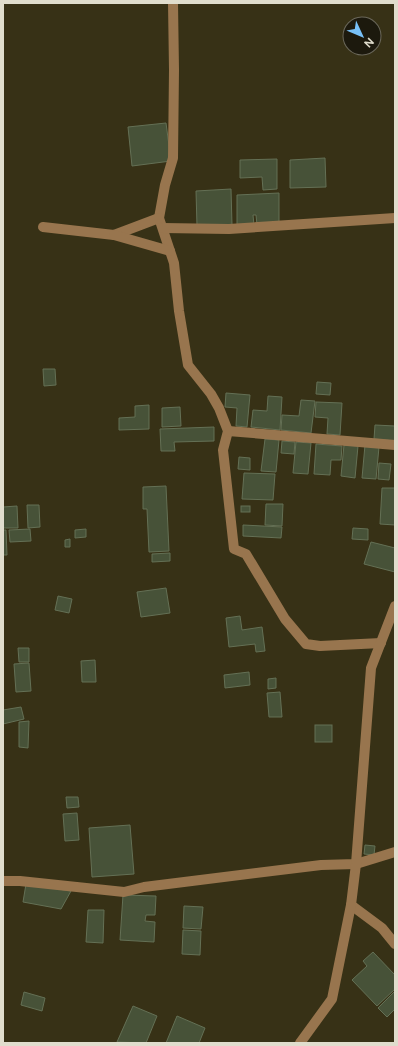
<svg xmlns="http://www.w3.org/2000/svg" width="398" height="1046" viewBox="0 0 398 1046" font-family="Figtree,sans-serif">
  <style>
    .building { fill: #475238; stroke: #647055; fill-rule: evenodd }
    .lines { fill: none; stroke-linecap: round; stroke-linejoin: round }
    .minor { stroke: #98754e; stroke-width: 10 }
  </style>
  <rect width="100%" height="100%" fill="#373116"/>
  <g class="building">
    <path d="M166,123L171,161L132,166L128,127Z"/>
    <path d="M325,158L326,187L290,188V160Z"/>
    <path d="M277,159V189L263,190L262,177L240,178V160Z"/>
    <path d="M231,189L232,225L197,226L196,191Z"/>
    <path d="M279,193V226L237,227V195ZM253,215H256L257,225H254Z"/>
    <path d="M43,369H55L56,385L44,386Z"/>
    <path d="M317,382L331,383L330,395L316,394Z"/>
    <path d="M226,393L250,395L247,427L236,426L237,408L225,407Z"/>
    <path d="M268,396L282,397L280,430L251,427L253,410L267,411Z"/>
    <path d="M301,400L315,401L311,433L281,430L282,415L299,416Z"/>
    <path d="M316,402L342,403L340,435L327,434L328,418L315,417Z"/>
    <path d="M149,405V429L119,430V418L135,417V406Z"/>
    <path d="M180,407L181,426L162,427V408Z"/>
    <path d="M375,425L395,426V441L374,439Z"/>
    <path d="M214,427V441L174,442L175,451H161L160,429Z"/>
    <path d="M265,439L279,440L276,472L261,471Z"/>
    <path d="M282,441L295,442L294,454L281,453Z"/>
    <path d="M296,442L311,443L308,474L293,473Z"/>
    <path d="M316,444L342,446L341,460H331L330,475L314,474Z"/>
    <path d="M344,445L358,446L355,478L341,476Z"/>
    <path d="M365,445L379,447L376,479L362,478Z"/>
    <path d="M239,457L250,458V470L238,469Z"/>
    <path d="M379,463L391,464L389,480L378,479Z"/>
    <path d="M244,473L275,474L273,500L242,499Z"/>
    <path d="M166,486L169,551L149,552L147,509H143V487Z"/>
    <path d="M382,488H395V525L380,524Z"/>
    <path d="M266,504H283L282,526L265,525Z"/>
    <path d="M27,505H39L40,527L28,528Z"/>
    <path d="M17,506L18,528H3V507Z"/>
    <rect x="241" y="506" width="9" height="6"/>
    <path d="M243,525L282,527L281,538L243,536Z"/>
    <path d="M353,528L368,529V540L352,539Z"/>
    <path d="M30,529L31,541L10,542L9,530Z"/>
    <path d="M86,529V537L75,538V530Z"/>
    <path d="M3,530H6L7,555H3Z"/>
    <path d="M70,539V547H65V540Z"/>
    <path d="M371,542L395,548V572L364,564Z"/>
    <path d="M170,553V561L152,562V554Z"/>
    <path d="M166,588L170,613L141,617L137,592Z"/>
    <path d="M58,596L72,599L69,613L55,610Z"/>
    <path d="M240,616L242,630L262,627L265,651L256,652L255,644L229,647L226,618Z"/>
    <path d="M18,648H29V662H19Z"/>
    <path d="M95,660L96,682H82L81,661Z"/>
    <path d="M29,663L31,691L16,692L14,664Z"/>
    <path d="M249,672L250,685L225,688L224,675Z"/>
    <path d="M276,678V688L268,689V679Z"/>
    <path d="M280,692L282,717H269L267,693Z"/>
    <path d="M21,707L24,719L3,724V710Z"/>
    <path d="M29,721L28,748L19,747V722Z"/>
    <rect x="315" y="725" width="17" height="17"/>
    <path d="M66,797H78L79,807L67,808Z"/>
    <path d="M77,813L79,840L65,841L63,814Z"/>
    <path d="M130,825L134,874L92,877L89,828Z"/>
    <path d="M365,845L375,846L374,855L364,854Z"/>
    <path d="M26,884L71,891L61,909L23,902Z"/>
    <path d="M123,895L156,896L155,915H146L145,921L155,922L154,942L120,940Z"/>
    <path d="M184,906L203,907L201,929L183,928Z"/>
    <path d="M88,910H104L103,943L86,942Z"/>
    <path d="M183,930L201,931L200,955L182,954Z"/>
    <path d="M373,952L395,975V989L377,1006L352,980L367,966L363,961Z"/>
    <path d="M395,991V1009L387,1017L378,1008Z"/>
    <path d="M24,992L45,998L42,1011L21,1005Z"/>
    <path d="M133,1006L157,1016L146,1043L117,1042Z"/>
    <path d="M177,1016L205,1028L199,1043H166Z"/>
  </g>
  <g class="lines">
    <g class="minor">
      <path d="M173,3L174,70L173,158L165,185L159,218L174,263L179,311L188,365L211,394L219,408L228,431L223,450L234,549L246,554L285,619L306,644L320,646L381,643"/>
      <path d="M43,227L114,235L159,218"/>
      <path d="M163,228L229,229L395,218"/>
      <path d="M114,235L170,251"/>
      <path d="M228,431L395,445"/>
      <path d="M3,881H20L124,892L144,887L321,865L356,864L395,852"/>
      <path d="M351,905L382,928L395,944"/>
      <path d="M300,1043L332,999L351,905L356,864L371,668L395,606"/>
    </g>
  </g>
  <rect width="398" height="1046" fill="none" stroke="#e0ddcd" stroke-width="8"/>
  <g transform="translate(362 36) rotate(134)"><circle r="19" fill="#1c190d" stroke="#6a675a"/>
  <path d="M0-3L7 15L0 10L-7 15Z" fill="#77c0f7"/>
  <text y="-6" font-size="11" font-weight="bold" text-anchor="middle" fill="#e0ddcd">N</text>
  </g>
</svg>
